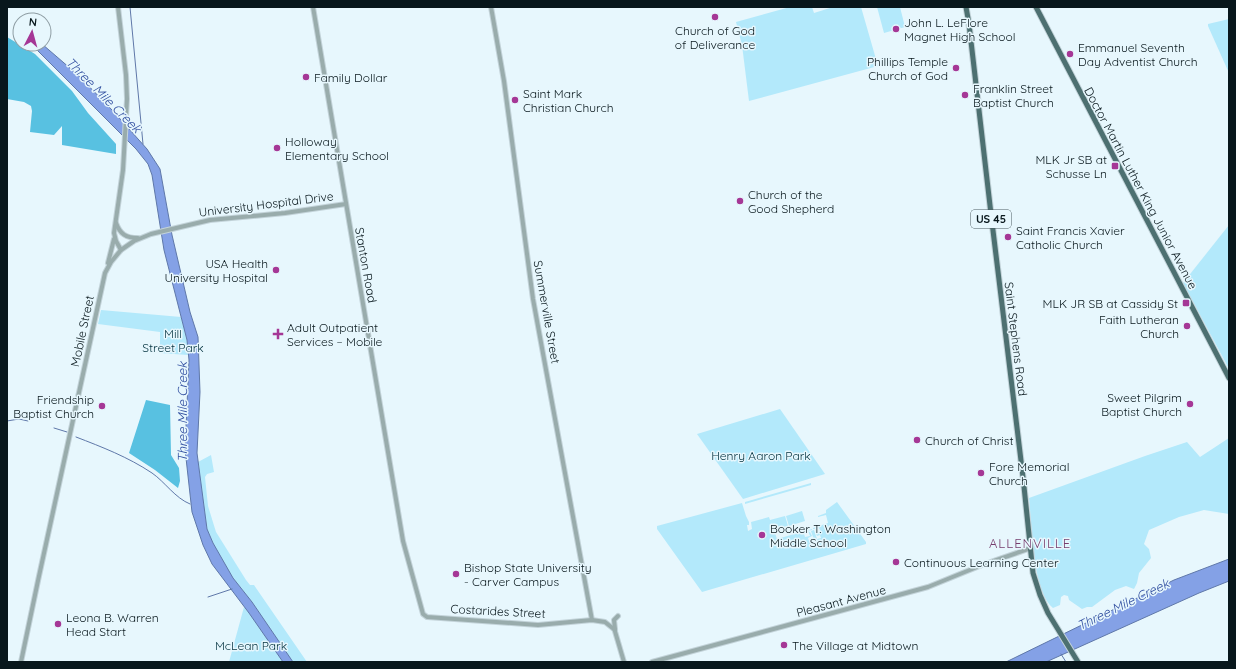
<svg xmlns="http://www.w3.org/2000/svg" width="1236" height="669" viewBox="0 0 1236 669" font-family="Quicksand,sans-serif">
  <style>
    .green { fill: #b3e9fb }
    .forest { fill: #58c1e1 }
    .water { fill: #84a1e6; stroke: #5f78a9 }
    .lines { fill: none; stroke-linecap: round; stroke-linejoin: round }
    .stream { stroke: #5f78a9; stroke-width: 1 }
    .minor-casing { stroke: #c3d3d9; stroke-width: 6 }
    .major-casing { stroke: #c3d3d9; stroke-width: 7 }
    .minor { stroke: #99acac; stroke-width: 4 }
    .major { stroke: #4d7071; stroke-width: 5 }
    .poi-dot { fill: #a53796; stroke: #e7f7fd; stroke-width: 1.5 }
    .labels { text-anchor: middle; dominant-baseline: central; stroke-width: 3; stroke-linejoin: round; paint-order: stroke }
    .shield { fill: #e7f7fd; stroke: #4b5a60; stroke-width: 1 }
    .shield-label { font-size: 11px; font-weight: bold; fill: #08171c }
    .poi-label { font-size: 12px; fill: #08171c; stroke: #e7f7fd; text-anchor: start }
    .street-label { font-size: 12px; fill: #08171c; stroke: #e7f7fd }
    .park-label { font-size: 12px; fill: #00303d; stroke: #e7f7fd }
    .water-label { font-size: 13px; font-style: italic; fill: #314fa0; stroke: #e7f7fd }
    .neighbourhood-label { font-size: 13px; letter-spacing: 1px; fill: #763e6d; stroke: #e7f7fd }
  </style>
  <rect width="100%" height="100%" fill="#e7f7fd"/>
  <g class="green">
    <path d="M790,7H812L814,13L833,7H861L878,66L749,101L742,45L736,22Z"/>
    <path d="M877,7H900L905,27L884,33Z"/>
    <path d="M1229,19V73L1208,26V24Z"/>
    <path d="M1229,225V369L1183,283Z"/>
    <path d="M101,310L181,317L187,340L188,355L160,353V332L98,324Z"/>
    <path d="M780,409L825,474L743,499L697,434Z"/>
    <path d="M1229,438V514L1204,510L1179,517L1149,530L1144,544L1149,549L1151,558L1139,573L1137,583L1134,589L1126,586L1115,590L1092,607H1087L1082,609L1069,600L1068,596L1064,595L1061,597L1060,605L1053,608C1032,591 1032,524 1029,498L1145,456L1187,442L1200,457Z"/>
    <path d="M211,455L214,472L207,474L205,477L208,506L216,532L246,580L250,585H254L256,588L307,662H293L252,602L233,578L213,543L207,529L198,462Z"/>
    <path d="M811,483V485L745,504V502Z"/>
    <path d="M837,502L866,542V544L702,592L657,529V526L742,503L746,516L749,522V525H747L748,531L752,529L751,522L769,517L770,520L785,516L788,526L774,530L777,539L812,529V530L807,531L808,533L804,534L805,537L810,536L808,531L810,532L812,536L808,538L809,541L814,540L811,531L814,530L817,539L821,538L820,535L817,536L816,534L821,532L819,528L813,529V528L828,523L826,515L818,517V516L826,513V510Z"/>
    <path d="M802,511L805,521L789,526L786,516Z"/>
    <path d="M244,607L249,613L283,662H229Z"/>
  </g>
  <g class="forest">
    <path d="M7,37L35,54L72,91L88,113L116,144V154L62,145V126L54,135L30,132L32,111L31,106L24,102L7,99Z"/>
    <path d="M146,400L170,405L171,455L179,468L180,481L178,488L155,470L129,453Z"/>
  </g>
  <g class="water">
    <path d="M28,44H42L78,75L113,111L147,149L160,169L172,235L190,312L198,337L200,392L197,453L207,529L213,543L233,578L252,602L293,662H283L249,613L212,564L203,545L192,512L185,449L189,360L187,340L164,250L152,175L148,164L136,149L35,48Z"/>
    <path d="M1229,559V581L1199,593L1046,662H1006L1174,580Z"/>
  </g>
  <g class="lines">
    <g class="stream">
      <path d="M130,7L143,144"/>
      <path d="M7,421L19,419L28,421"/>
      <path d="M54,428L67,432"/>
      <path d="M76,437C102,447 128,457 152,473C165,482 175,498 190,504"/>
      <path d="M208,597L232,589"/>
      <path d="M1061,654L1066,662"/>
    </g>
    <defs>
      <g id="minor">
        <path d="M118,7L126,75L127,99L123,170L114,233L116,241L121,250"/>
        <path d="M313,7L403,541L423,614L427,617L538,625L592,620L605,622L615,630"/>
        <path d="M491,7L504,81L533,299L592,620"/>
        <path d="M116,223C120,234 126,238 138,238"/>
        <path d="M108,263L114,239"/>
        <path d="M614,628L624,662"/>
        <path d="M615,629L614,620L618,616"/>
        <path d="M21,662C48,532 76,402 105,273L111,262L121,250L134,241L151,234L210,220L285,213L346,204"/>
        <path d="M652,662L928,587L982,565L1031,548"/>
      </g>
      <g id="major">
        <path d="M966,7L969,24L991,214L1023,477L1033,573L1040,595L1048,613L1078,662"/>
        <path d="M1036,7L1229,378"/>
      </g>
    </defs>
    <use href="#minor" class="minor-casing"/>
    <use href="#major" class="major-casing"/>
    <use href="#minor" class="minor"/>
    <use href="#major" class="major"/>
  </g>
  <g class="poi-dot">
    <circle cx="715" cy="17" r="4"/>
    <circle cx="896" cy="29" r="4"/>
    <circle cx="1070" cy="54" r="4"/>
    <circle cx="956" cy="68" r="4"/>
    <circle cx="306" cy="77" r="4"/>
    <circle cx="965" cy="95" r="4"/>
    <circle cx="515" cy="100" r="4"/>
    <circle cx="277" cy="148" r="4"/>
    <rect x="1111" y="162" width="8" height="8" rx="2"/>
    <circle cx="740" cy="201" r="4"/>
    <circle cx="1008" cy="237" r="4"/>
    <circle cx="276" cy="270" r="4"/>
    <rect x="1182" y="299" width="8" height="8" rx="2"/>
    <circle cx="1187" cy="326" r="4"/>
    <path d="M276 328h4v4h4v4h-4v4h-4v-4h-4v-4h4z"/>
    <circle cx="1190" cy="404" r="4"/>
    <circle cx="102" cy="406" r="4"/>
    <circle cx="917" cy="440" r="4"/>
    <circle cx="981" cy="473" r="4"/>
    <circle cx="762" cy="535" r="4"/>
    <circle cx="896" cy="562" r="4"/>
    <circle cx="456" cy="574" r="4"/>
    <circle cx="58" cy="624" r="4"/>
    <circle cx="784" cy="645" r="4"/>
  </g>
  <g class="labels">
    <rect class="shield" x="971" y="210" width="40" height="18" rx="3"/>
    <g class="shield-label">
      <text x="991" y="219">US 45</text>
    </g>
    <g class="poi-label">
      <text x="904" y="22">John L. LeFlore<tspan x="904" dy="14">Magnet High School</tspan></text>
      <text x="715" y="30" text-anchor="middle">Church of God<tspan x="715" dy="14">of Deliverance</tspan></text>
      <text x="1078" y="47">Emmanuel Seventh<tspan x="1078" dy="14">Day Adventist Church</tspan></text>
      <text x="948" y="61" text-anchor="end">Phillips Temple<tspan x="948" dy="14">Church of God</tspan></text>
      <text x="314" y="77">Family Dollar</text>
      <text x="973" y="88">Franklin Street<tspan x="973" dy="14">Baptist Church</tspan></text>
      <text x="523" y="93">Saint Mark<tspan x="523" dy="14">Christian Church</tspan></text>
      <text x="285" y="141">Holloway<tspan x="285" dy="14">Elementary School</tspan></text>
      <text x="1107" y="159" text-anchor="end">MLK Jr SB at<tspan x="1107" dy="14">Schusse Ln</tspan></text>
      <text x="748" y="194">Church of the<tspan x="748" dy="14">Good Shepherd</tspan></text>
      <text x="1016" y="230">Saint Francis Xavier<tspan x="1016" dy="14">Catholic Church</tspan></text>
      <text x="268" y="263" text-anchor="end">USA Health<tspan x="268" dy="14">University Hospital</tspan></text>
      <text x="1178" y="303" text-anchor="end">MLK JR SB at Cassidy St</text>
      <text x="1179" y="319" text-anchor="end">Faith Lutheran<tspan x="1179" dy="14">Church</tspan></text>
      <text x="287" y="327">Adult Outpatient<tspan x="287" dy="14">Services – Mobile</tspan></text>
      <text x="1182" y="397" text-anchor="end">Sweet Pilgrim<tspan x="1182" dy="14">Baptist Church</tspan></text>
      <text x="94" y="399" text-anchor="end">Friendship<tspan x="94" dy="14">Baptist Church</tspan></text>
      <text x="925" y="440">Church of Christ</text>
      <text x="989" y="466">Fore Memorial<tspan x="989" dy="14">Church</tspan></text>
      <text x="770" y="528">Booker T. Washington<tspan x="770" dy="14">Middle School</tspan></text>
      <text x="904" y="562">Continuous Learning Center</text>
      <text x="464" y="567">Bishop State University<tspan x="464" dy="14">- Carver Campus</tspan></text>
      <text x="66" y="617">Leona B. Warren<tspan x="66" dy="14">Head Start</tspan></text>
      <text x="792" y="645">The Village at Midtown</text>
    </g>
    <g class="street-label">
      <text transform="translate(1141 188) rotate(62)">Doctor Martin Luther King Junior Avenue</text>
      <text transform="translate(266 204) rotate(-7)">University Hospital Drive</text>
      <text transform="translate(366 265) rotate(80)">Stanton Road</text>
      <text transform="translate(547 312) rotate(80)">Summerville Street</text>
      <text transform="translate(82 331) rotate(-78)">Mobile Street</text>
      <text transform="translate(1016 339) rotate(83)">Saint Stephens Road</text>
      <text transform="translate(841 601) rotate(-15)">Pleasant Avenue</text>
      <text transform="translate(498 611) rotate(3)">Costarides Street</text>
    </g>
    <g class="park-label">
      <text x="173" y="333">Mill<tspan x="173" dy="14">Street Park</tspan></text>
      <text x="761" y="455">Henry Aaron Park</text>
      <text x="251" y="645">McLean Park</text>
    </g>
    <g class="water-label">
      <text transform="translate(104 95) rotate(45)">Three Mile Creek</text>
      <text transform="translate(182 412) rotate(-90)">Three Mile Creek</text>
      <text transform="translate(1123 604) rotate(-26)">Three Mile Creek</text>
    </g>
    <g class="neighbourhood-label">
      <text x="1030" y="543">ALLENVILLE</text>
    </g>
  </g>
  <rect width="1236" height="669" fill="none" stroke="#08171c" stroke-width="16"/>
  <g transform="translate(32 32) rotate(6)"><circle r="19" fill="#e7f7fd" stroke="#8e9da3"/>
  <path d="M0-3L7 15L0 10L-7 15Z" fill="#a53796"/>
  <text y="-6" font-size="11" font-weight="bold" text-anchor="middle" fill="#08171c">N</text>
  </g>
</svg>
